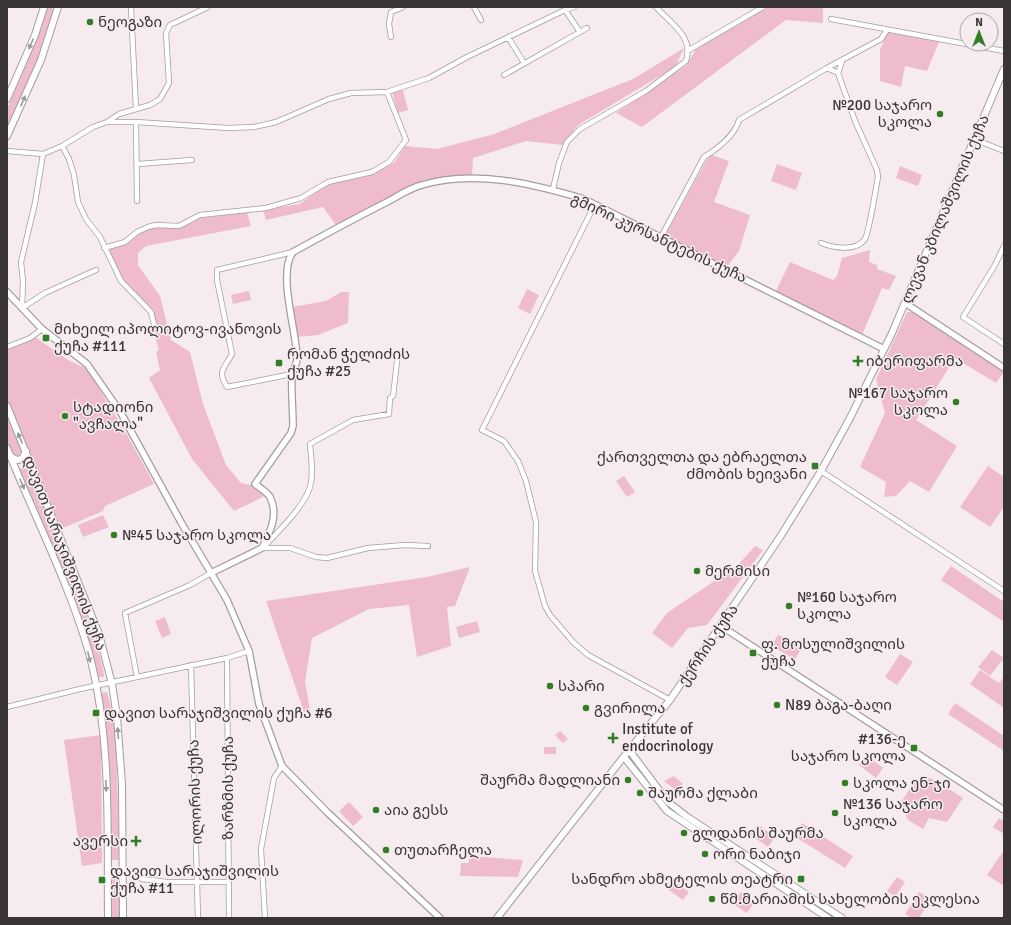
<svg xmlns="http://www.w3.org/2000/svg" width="1011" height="925" viewBox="0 0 1011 925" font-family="Signika,'Noto Sans Georgian',sans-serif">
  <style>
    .green { fill: #eebccd }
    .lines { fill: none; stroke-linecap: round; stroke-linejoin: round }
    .minor-casing { stroke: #a59c9f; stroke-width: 6 }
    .tertiary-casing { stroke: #a59c9f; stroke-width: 8 }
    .secondary-casing { stroke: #a59c9f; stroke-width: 8 }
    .minor { stroke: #fff; stroke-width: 4.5 }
    .tertiary { stroke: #fff; stroke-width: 5.5 }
    .secondary { stroke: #fff; stroke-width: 6 }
    .oneway { fill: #9c9a9a }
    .poi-dot { fill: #317e26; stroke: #f6ecef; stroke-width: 1.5 }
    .labels { text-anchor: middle; stroke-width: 3; stroke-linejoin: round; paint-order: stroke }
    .poi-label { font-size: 15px; fill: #393536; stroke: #f6ecef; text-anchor: start }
    .street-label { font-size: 15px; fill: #393536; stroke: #f6ecef }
  </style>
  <rect width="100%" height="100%" fill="#f6ecef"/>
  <path class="green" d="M 47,7 L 55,7 L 39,57 L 7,131 L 7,109 L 38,36 Z
    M 769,7 L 824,7 L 823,9 L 823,23 L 786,20 L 642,127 L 616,113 L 687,65 L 696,49 Z
    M 887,32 L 939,42 L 927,71 L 905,66 L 901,87 L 880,81 L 880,50 Z
    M 684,48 L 675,67 L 578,125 L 562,145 L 526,141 L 473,158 L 472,176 L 424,180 L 336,225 L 323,207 L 266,220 L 263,210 L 300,204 L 326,185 L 368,176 L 395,162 L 405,146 L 437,149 L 494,134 L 633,79 Z
    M 403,90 L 408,110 L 398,113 L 392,92 Z
    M 712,155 L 729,161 L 714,202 L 750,215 L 739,251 L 727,267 L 667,237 L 666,234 L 709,156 Z
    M 777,164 L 802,173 L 796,190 L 771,181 Z
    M 900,166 L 922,175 L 918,186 L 896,178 Z
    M 247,212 L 251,226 L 146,246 L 138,253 L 138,265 L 160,296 L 171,340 L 190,352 L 203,404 L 226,465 L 241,483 L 256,486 L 263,493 L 263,497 L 234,511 L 192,459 L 149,378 L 160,370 L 156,352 L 159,350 L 153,330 L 156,324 L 152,310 L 126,284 L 108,252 L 112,248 L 126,244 L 138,233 L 154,228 L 181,228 L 201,218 Z
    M 870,250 L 869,262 L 877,265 L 877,269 L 896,276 L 889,290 L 882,288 L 862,335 L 776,291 L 790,262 L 833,280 L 837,276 L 842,258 Z
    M 527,289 L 539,295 L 530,314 L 518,308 Z
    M 249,291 L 251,300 L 233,304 L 231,295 Z
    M 341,292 L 349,292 L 348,323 L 318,335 L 297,337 L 292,307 L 326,301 Z
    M 907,312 L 914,312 L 1004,372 L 996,383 L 955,358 L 916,420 L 957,446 L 929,492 L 910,481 L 896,496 L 884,497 L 886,482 L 860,467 L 885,413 L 876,379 Z
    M 35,337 L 68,360 L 87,369 L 126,433 L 154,484 L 105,506 L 103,511 L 61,529 L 7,400 L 7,349 Z
    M 7,416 L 23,455 L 23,457 L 15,458 L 7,440 Z
    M 26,465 C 38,476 108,664 104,677 L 97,677 L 58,562 L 20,471 L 20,468 Z
    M 988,466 L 1004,477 L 1004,507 L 990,527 L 960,507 Z
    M 624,476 L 635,492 L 627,497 L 616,481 Z
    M 103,515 L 109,527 L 83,537 L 78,525 Z
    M 755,546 L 763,550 L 707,625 L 688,628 L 672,648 L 652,633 L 667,613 L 738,565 Z
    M 951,566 L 1004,602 L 1004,622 L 941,580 Z
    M 470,567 L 455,606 L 447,607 L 451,646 L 417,657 L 409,605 L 369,609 L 312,638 L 305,682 L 310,710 L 304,712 L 266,601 L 427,577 Z
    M 165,617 L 171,634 L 162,638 L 155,621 Z
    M 477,621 L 480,632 L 459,638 L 456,627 Z
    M 778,635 L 802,648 L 795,659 L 771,646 Z
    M 992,650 L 1004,658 L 990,676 L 978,667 Z
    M 900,654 L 913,662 L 897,685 L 885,677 Z
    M 980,670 L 999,683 L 1004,677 L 1004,708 L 970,684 Z
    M 107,692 L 115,723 L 120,860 L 110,860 L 105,724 L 100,695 L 101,693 Z
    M 955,703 L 1004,736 L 1004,751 L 948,714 Z
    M 560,731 L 568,739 L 563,743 L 555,735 Z
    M 101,735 L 102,863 L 82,866 L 64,740 Z
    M 544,747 L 556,747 L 556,754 L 544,754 Z
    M 866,755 L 883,768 L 876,778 L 859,765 Z
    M 674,776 L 683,784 L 677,791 L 664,781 Z
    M 931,778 L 963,798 L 947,822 L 929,818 L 923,829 L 908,820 L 901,802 L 915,781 Z
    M 349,802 L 363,817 L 353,826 L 339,811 Z
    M 999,818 L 1004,821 L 1004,834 L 993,827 Z
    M 802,823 L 853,856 L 845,868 L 794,836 Z
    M 758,825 L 775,837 L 768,847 L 751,835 Z
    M 1002,853 L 1004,855 L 1004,886 L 987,875 Z
    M 469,856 L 523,860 L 518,877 L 460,876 L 461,863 L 469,863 Z
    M 111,874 L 118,876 L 120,918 L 110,918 Z
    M 897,877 L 905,882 L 895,897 L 887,891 Z
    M 672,880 L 689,892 L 683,900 L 666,888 Z
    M 741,892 L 755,901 L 747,913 L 733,904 Z
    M 919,892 L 931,899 L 919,918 L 912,918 L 905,914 Z"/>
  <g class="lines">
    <g class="minor-casing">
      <path id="minor" d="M 131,7 L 136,109
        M 474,7 L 481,20
        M 565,10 L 580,32
        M 831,19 L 1004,51
        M 391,37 L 389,24 L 391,12 L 403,7
        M 508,37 L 524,63
        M 689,50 L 763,7
        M 827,68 L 838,73
        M 504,75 L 587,28
        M 107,122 L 119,114 L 150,105 L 160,99 L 169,83 L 166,33 L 170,25 L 208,7
        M 136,122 L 137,201
        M 974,139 L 1004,151
        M 62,146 L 69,159 L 74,175 L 78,202 L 86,219 L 100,237 L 121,281 L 151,312 L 154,324 L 159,330
        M 7,151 L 43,154 L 62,146 L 93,127 L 107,122 L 136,122 L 228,128 L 254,127 L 276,122 L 329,99 L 351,93 L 387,92 L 429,78 L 467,57 L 565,10 L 574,7
        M 138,164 L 192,160
        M 553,189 L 559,163 L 567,142 L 580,129 L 646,91 L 686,61 C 694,36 671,24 656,7
        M 595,204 L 482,430 L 504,441 L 518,461 L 526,481 L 536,522 L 535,571 L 545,606 L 550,615 L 573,642 L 588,655 L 670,700
        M 661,237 L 704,157 C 717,149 735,135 739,120 L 827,68 L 881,39 L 887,30
        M 821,243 C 834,248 856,252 865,239 C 869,232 876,188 878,177 L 877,170 L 855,121 L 838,73 L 843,59
        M 1004,246 L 995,265 L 963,317 L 1004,344
        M 104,248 L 125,242 L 137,232 L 148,227 L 156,225 L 179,226 L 200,215 L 266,208 L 301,198 L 328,182 L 372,172 L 389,162 L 406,140 L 387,92
        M 22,308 L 23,281 L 21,262 L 35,203 L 43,154
        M 22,308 L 45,293 L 96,270
        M 7,347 L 30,338 L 42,329
        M 292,374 L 227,387 C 217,371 224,369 232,354 L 217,280 L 217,270 L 293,252
        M 821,471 L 1004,591
        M 265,546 C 279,530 304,507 310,487 C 314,474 311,458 310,444 L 353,420 L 389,414 L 390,398 L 393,396 L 398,353
        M 262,548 L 290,548 L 316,557 L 327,558 L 368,548 L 405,545 L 428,546
        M 227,658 L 229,918
        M 191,665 L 198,918
        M 137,677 L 125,613 L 190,585 L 211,573
        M 7,707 L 80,689 L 227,658 L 249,651
        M 108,870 L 123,870 L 142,879 L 167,882 L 229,882
        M 265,918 L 261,849 L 274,778 L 282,766"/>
    </g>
    <g class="tertiary-casing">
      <path id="tertiary" d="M 7,292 L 42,329 L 87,364 L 121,413 L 182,524 L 227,600 L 249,651 L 259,704 L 282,766 L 327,812 L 440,918
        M 905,303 L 1004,368
        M 211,573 L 262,548 C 270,532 279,515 270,497 C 267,492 260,488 255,484 L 291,433 L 293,426 C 293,409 291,392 292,376 C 293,370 297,364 297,358 C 297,333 277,273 293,252 C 324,235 355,218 387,202 C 398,196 410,188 422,185 C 473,169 534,184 584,199 L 884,349
        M 721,626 L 1004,810"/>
    </g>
    <g class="secondary-casing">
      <path id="secondary" d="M 7,99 L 35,35 L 44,7
        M 7,136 L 41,60 L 58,7
        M 7,406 L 99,634 L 112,684 L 117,717 L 122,784 L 123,918
        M 7,448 C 34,516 69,583 89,653 C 112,739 107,830 108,918
        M 11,457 L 17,460 L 22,459 L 26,451
        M 629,750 L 668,802 L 686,816 L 842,918
        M 624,757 L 667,811 L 828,918
        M 497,918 L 629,750 L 670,700 L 780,537 L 821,471 L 850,418 L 892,333 L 1004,69"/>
    </g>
    <use href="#minor" class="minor"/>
    <use href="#tertiary" class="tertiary"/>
    <use href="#secondary" class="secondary"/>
  </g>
  <defs><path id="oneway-solid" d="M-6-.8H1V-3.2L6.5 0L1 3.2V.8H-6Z"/></defs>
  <g class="oneway">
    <use href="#oneway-solid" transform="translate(31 44) rotate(114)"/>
    <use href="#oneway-solid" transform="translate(23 101) rotate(-66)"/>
    <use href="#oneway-solid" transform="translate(20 438) rotate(-113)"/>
    <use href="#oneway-solid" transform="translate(22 484) rotate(67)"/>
    <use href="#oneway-solid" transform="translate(89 657) rotate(77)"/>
    <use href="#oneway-solid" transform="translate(118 733) rotate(-94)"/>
    <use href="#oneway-solid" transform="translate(106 786) rotate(88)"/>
  </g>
  <g class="poi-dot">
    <circle cx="90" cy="22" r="4"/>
    <circle cx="940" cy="114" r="4"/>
    <rect x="42" y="334" width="8" height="8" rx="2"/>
    <path d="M856 355h4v4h4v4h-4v4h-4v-4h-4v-4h4z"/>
    <rect x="275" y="359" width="8" height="8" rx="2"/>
    <circle cx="956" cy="402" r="4"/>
    <circle cx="65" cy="416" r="4"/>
    <rect x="811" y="462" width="8" height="8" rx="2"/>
    <circle cx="114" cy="535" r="4"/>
    <circle cx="697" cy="571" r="4"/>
    <circle cx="789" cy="606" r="4"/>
    <rect x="749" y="649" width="8" height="8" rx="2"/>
    <circle cx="550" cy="686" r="4"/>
    <circle cx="777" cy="705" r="4"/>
    <circle cx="586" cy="708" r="4"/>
    <rect x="92" y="709" width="8" height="8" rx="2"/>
    <path d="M611 732h4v4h4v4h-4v4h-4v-4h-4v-4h4z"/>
    <rect x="910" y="744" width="8" height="8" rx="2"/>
    <circle cx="628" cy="780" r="4"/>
    <circle cx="845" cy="783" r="4"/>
    <circle cx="640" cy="793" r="4"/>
    <circle cx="376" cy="810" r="4"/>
    <circle cx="835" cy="813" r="4"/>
    <circle cx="684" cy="833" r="4"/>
    <path d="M134 835h4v4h4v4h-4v4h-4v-4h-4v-4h4z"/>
    <circle cx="386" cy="850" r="4"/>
    <circle cx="705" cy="854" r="4"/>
    <rect x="797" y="875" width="8" height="8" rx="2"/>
    <rect x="98" y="876" width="8" height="8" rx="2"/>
    <circle cx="712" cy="899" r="4"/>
  </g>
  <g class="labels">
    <g class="poi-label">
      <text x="98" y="27">ნეოგაზი</text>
      <text x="932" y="110" text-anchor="end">№200 საჯარო<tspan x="932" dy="17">სკოლა</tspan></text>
      <text x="54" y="334">მიხეილ იპოლიტოვ-ივანოვის<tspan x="54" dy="17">ქუჩა #111</tspan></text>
      <text x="287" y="359">რომან ჭელიძის<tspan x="287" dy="17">ქუჩა #25</tspan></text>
      <text x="866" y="366">იბერიფარმა</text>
      <text x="948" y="398" text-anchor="end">№167 საჯარო<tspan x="948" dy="17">სკოლა</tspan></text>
      <text x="73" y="412">სტადიონი<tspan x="73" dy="17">"ავჩალა"</tspan></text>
      <text x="807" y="462" text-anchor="end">ქართველთა და ებრაელთა<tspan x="807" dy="17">ძმობის ხეივანი</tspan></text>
      <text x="122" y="540">№45 საჯარო სკოლა</text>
      <text x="705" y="576">მერმისი</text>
      <text x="797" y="602">№160 საჯარო<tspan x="797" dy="17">სკოლა</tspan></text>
      <text x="761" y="649">ფ. მოსულიშვილის<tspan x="761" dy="17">ქუჩა</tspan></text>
      <text x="558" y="691">სპარი</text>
      <text x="785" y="710">N89 ბაგა-ბაღი</text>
      <text x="594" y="713">გვირილა</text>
      <text x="104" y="718">დავით სარაჯიშვილის ქუჩა #6</text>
      <text x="622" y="734">Institute of<tspan x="622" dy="17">endocrinology</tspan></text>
      <text x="906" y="744" text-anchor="end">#136-ე<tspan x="906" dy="17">საჯარო სკოლა</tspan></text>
      <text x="620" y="785" text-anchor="end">შაურმა მადლიანი</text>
      <text x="853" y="788">სკოლა ენ-ჯი</text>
      <text x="648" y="798">შაურმა ქლაბი</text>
      <text x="843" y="809">№136 საჯარო<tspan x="843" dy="17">სკოლა</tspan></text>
      <text x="384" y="815">აია გესს</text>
      <text x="692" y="838">გლდანის შაურმა</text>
      <text x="128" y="846" text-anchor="end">ავერსი</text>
      <text x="394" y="855">თუთარჩელა</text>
      <text x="713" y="859">ორი ნაბიჯი</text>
      <text x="110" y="876">დავით სარაჯიშვილის<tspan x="110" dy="17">ქუჩა #11</tspan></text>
      <text x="793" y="884" text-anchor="end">სანდრო ახმეტელის თეატრი</text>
      <text x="720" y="904">წმ.მარიამის სახელობის ეკლესია</text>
    </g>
    <g class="street-label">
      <text transform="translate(945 209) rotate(-67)" y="5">ლევან კბილაშვილის ქუჩა</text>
      <text transform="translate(659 238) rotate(25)" y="5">გმირი კურსანტების ქუჩა</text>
      <text transform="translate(65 553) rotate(69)" y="5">დავით სარაჯიშვილის ქუჩა</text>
      <text transform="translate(708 645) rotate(-56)" y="5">ქერჩის ქუჩა</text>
      <text transform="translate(228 788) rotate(-90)" y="5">ზარზმის ქუჩა</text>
      <text transform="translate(195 792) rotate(-92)" y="5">ილორის ქუჩა</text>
    </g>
  </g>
  <rect width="1011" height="925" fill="none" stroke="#393536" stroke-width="16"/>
  <g transform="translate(979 32)"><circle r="19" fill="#f6ecef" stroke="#aaa3a5"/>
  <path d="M0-3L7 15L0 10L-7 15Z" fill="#317e26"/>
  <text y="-6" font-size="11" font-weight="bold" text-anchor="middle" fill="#393536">N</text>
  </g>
</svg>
